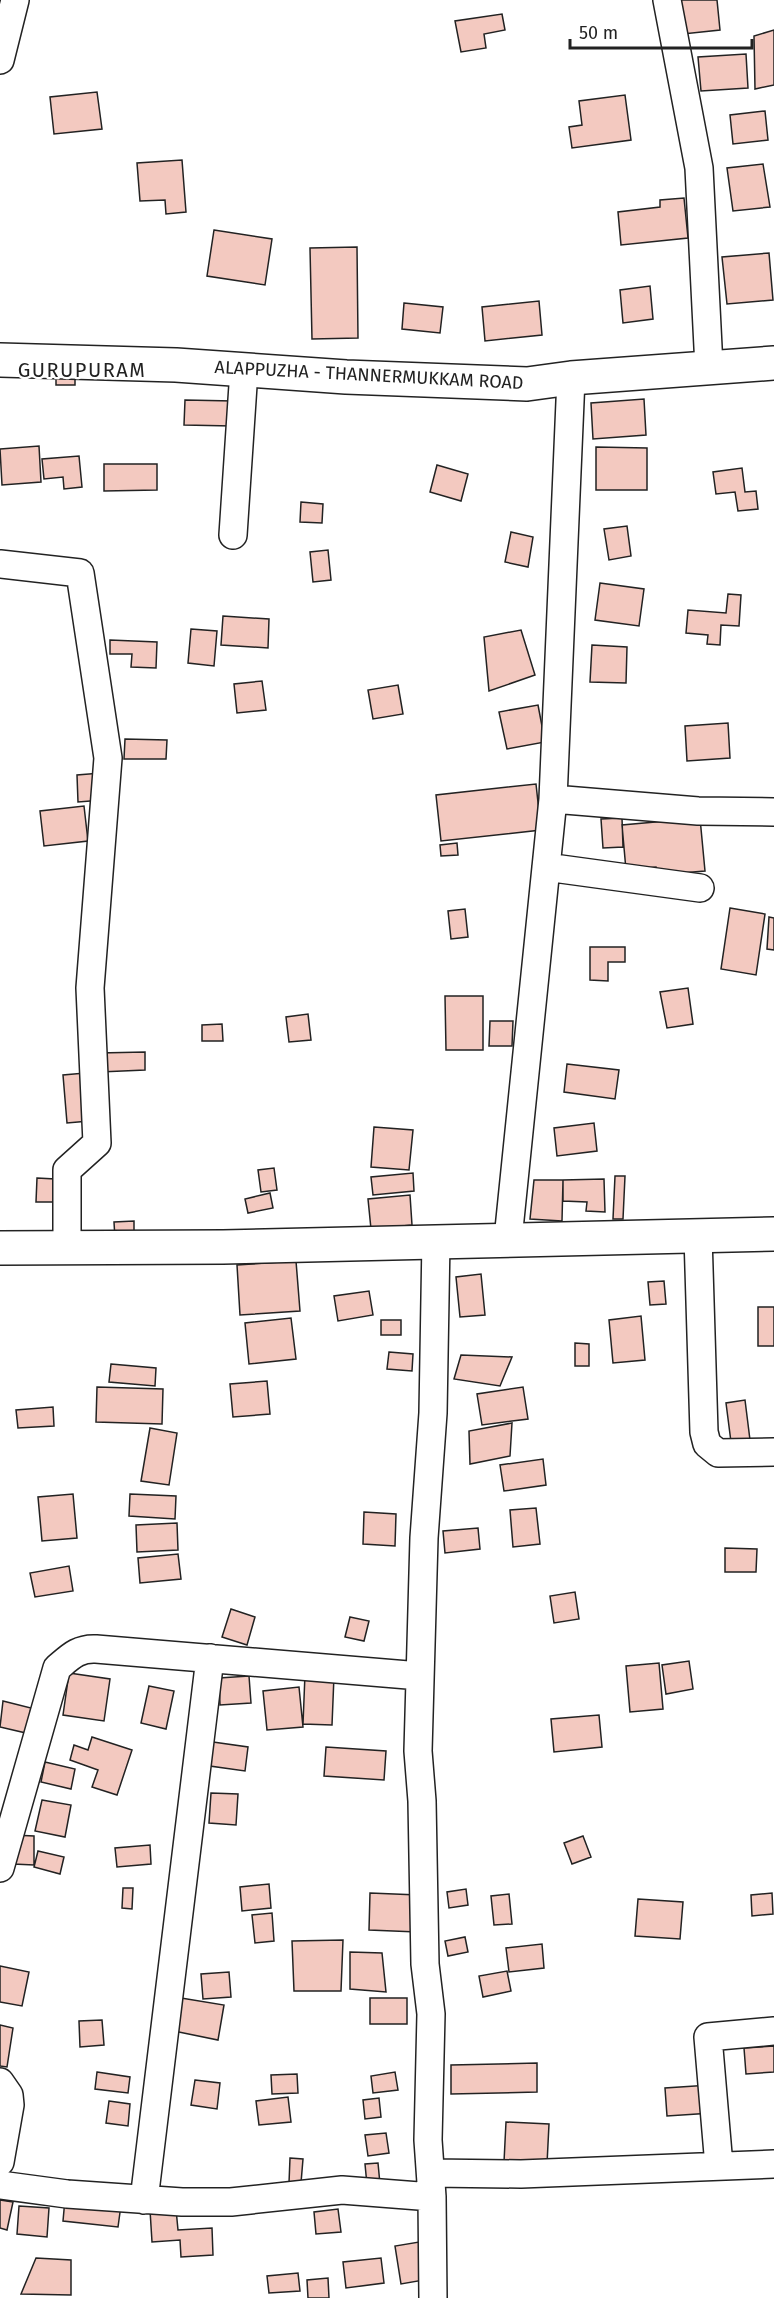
<svg xmlns="http://www.w3.org/2000/svg" width="774" height="2298" viewBox="0 0 774 2298" font-family="'Fira Sans',sans-serif">
  <style>
    .building { fill: #f3c9c0; stroke: #222; stroke-width: 1.5 }
    .lines { fill: none; stroke-linecap: round; stroke-linejoin: round }
    .minor-casing { stroke: #222; stroke-width: 30 }
    .major-casing { stroke: #222; stroke-width: 36 }
    .minor { stroke: #fff; stroke-width: 27 }
    .major { stroke: #fff; stroke-width: 33 }
    .labels { text-anchor: middle; stroke-width: 4.5; stroke-linejoin: round; paint-order: stroke }
    .street-label { font-size: 18px; fill: #222; stroke: #fff }
    .neighbourhood-label { font-size: 20px; letter-spacing: 1.5px; fill: #222; stroke: #fff }
  </style>
  <rect width="100%" height="100%" fill="#fff"/>
  <path class="building" d="M 679,0 L 717,0 L 720,30 L 683,34 Z
    M 502,14 L 505,30 L 484,34 L 486,48 L 461,52 L 455,21 Z
    M 774,30 L 774,85 L 755,89 L 754,36 Z
    M 746,54 L 748,88 L 701,91 L 698,57 Z
    M 97,92 L 102,129 L 54,134 L 50,97 Z
    M 625,95 L 631,140 L 572,148 L 569,127 L 582,125 L 579,101 Z
    M 765,111 L 768,140 L 733,144 L 730,115 Z
    M 182,160 L 186,212 L 166,214 L 165,200 L 140,201 L 137,163 Z
    M 763,164 L 770,207 L 733,211 L 727,168 Z
    M 684,198 L 688,238 L 621,245 L 618,212 L 660,207 L 660,200 Z
    M 214,230 L 272,239 L 265,285 L 207,276 Z
    M 357,247 L 358,338 L 312,339 L 310,248 Z
    M 769,253 L 773,300 L 727,304 L 722,257 Z
    M 650,286 L 653,319 L 623,323 L 620,290 Z
    M 539,301 L 542,335 L 485,341 L 482,307 Z
    M 404,303 L 443,307 L 440,333 L 402,329 Z
    M 56,373 L 75,373 L 75,385 L 56,385 Z
    M 644,399 L 646,435 L 593,439 L 591,403 Z
    M 185,400 L 233,401 L 232,426 L 184,425 Z
    M 39,446 L 41,482 L 2,485 L 0,449 Z
    M 596,447 L 647,448 L 647,490 L 596,490 Z
    M 79,456 L 82,487 L 64,489 L 63,477 L 44,479 L 42,459 Z
    M 104,464 L 157,464 L 157,490 L 104,491 Z
    M 437,465 L 468,474 L 461,501 L 430,492 Z
    M 742,468 L 745,492 L 756,491 L 758,509 L 738,511 L 735,492 L 716,494 L 713,472 Z
    M 301,502 L 323,504 L 322,523 L 300,522 Z
    M 627,526 L 631,556 L 609,560 L 604,529 Z
    M 511,532 L 533,537 L 528,567 L 505,562 Z
    M 328,550 L 331,580 L 313,582 L 310,552 Z
    M 600,583 L 644,589 L 639,626 L 595,620 Z
    M 728,594 L 741,595 L 739,626 L 721,625 L 720,645 L 707,644 L 708,635 L 686,633 L 688,610 L 726,613 Z
    M 223,616 L 269,619 L 268,648 L 221,645 Z
    M 191,629 L 217,631 L 214,666 L 188,663 Z
    M 521,630 L 535,675 L 489,691 L 484,637 Z
    M 110,640 L 157,642 L 156,668 L 131,667 L 132,654 L 110,654 Z
    M 592,645 L 627,647 L 626,683 L 590,682 Z
    M 262,681 L 266,710 L 237,713 L 234,684 Z
    M 398,685 L 403,714 L 373,719 L 368,690 Z
    M 538,705 L 545,742 L 507,749 L 499,712 Z
    M 728,723 L 730,758 L 687,761 L 685,726 Z
    M 125,739 L 167,740 L 166,759 L 124,759 Z
    M 101,773 L 103,800 L 78,802 L 77,775 Z
    M 536,784 L 541,830 L 441,841 L 436,795 Z
    M 84,806 L 88,841 L 44,846 L 40,811 Z
    M 622,818 L 623,847 L 603,848 L 601,819 Z
    M 700,818 L 705,871 L 657,875 L 656,867 L 626,870 L 622,825 Z
    M 457,843 L 458,855 L 441,856 L 440,845 Z
    M 730,908 L 765,914 L 756,975 L 721,969 Z
    M 465,909 L 468,937 L 451,939 L 448,911 Z
    M 769,917 L 774,918 L 774,950 L 767,949 Z
    M 590,947 L 625,947 L 625,962 L 608,962 L 608,981 L 590,980 Z
    M 688,988 L 693,1024 L 667,1028 L 660,992 Z
    M 445,996 L 483,996 L 483,1050 L 446,1050 Z
    M 308,1014 L 311,1040 L 289,1042 L 286,1017 Z
    M 490,1021 L 513,1021 L 512,1046 L 489,1046 Z
    M 222,1024 L 223,1041 L 202,1041 L 202,1025 Z
    M 145,1052 L 145,1070 L 100,1072 L 99,1053 Z
    M 567,1064 L 619,1070 L 615,1099 L 564,1092 Z
    M 85,1073 L 89,1121 L 67,1123 L 63,1075 Z
    M 594,1123 L 597,1151 L 557,1156 L 554,1128 Z
    M 374,1127 L 413,1130 L 409,1170 L 371,1167 Z
    M 274,1168 L 277,1190 L 261,1192 L 258,1170 Z
    M 413,1173 L 414,1191 L 373,1195 L 371,1177 Z
    M 615,1176 L 625,1176 L 623,1219 L 613,1219 Z
    M 37,1178 L 55,1179 L 54,1202 L 36,1202 Z
    M 604,1179 L 605,1212 L 586,1211 L 587,1202 L 563,1201 L 563,1180 Z
    M 534,1180 L 563,1180 L 562,1221 L 530,1219 Z
    M 270,1193 L 273,1208 L 248,1213 L 245,1199 Z
    M 410,1195 L 412,1225 L 371,1229 L 368,1199 Z
    M 134,1221 L 134,1238 L 115,1239 L 114,1222 Z
    M 296,1261 L 300,1311 L 240,1315 L 237,1265 Z
    M 481,1274 L 485,1315 L 460,1317 L 456,1277 Z
    M 664,1281 L 666,1304 L 650,1305 L 648,1282 Z
    M 369,1291 L 373,1315 L 338,1321 L 334,1296 Z
    M 758,1307 L 774,1307 L 774,1346 L 758,1346 Z
    M 641,1316 L 645,1360 L 613,1363 L 609,1320 Z
    M 291,1318 L 296,1359 L 249,1364 L 245,1323 Z
    M 381,1320 L 401,1320 L 401,1335 L 381,1335 Z
    M 575,1343 L 589,1344 L 589,1366 L 575,1366 Z
    M 389,1352 L 413,1354 L 412,1371 L 387,1369 Z
    M 461,1355 L 512,1357 L 500,1386 L 454,1379 Z
    M 111,1364 L 156,1368 L 155,1386 L 109,1382 Z
    M 267,1381 L 270,1414 L 233,1417 L 230,1384 Z
    M 97,1387 L 163,1389 L 162,1424 L 96,1422 Z
    M 523,1387 L 528,1419 L 482,1425 L 477,1394 Z
    M 745,1400 L 750,1440 L 731,1442 L 726,1403 Z
    M 53,1407 L 54,1426 L 18,1428 L 16,1410 Z
    M 512,1423 L 510,1456 L 470,1464 L 469,1431 Z
    M 150,1428 L 177,1433 L 169,1485 L 141,1481 Z
    M 543,1459 L 546,1485 L 504,1491 L 500,1465 Z
    M 73,1494 L 77,1538 L 42,1541 L 38,1497 Z
    M 130,1494 L 176,1496 L 175,1519 L 129,1516 Z
    M 536,1508 L 540,1544 L 513,1547 L 510,1510 Z
    M 364,1512 L 396,1514 L 395,1546 L 363,1544 Z
    M 177,1523 L 178,1550 L 137,1552 L 136,1525 Z
    M 478,1528 L 480,1549 L 445,1553 L 443,1531 Z
    M 725,1548 L 757,1549 L 756,1572 L 725,1572 Z
    M 178,1554 L 181,1579 L 140,1583 L 138,1558 Z
    M 69,1566 L 73,1591 L 35,1597 L 30,1573 Z
    M 575,1592 L 579,1619 L 554,1623 L 550,1596 Z
    M 231,1609 L 255,1617 L 247,1645 L 222,1637 Z
    M 350,1617 L 369,1621 L 364,1641 L 345,1637 Z
    M 689,1661 L 693,1689 L 666,1694 L 662,1665 Z
    M 659,1663 L 663,1709 L 630,1712 L 626,1666 Z
    M 69,1673 L 110,1679 L 104,1721 L 63,1715 Z
    M 305,1674 L 334,1676 L 332,1725 L 303,1724 Z
    M 249,1676 L 251,1703 L 220,1705 L 219,1678 Z
    M 149,1686 L 174,1691 L 166,1729 L 141,1723 Z
    M 299,1687 L 303,1727 L 267,1730 L 263,1691 Z
    M 3,1701 L 31,1708 L 26,1733 L 0,1727 Z
    M 599,1715 L 602,1747 L 554,1752 L 551,1719 Z
    M 92,1737 L 132,1750 L 117,1795 L 92,1787 L 98,1770 L 70,1760 L 74,1745 L 88,1750 Z
    M 213,1742 L 248,1747 L 245,1771 L 210,1766 Z
    M 326,1747 L 386,1751 L 384,1780 L 324,1776 Z
    M 45,1762 L 75,1769 L 71,1789 L 41,1782 Z
    M 211,1793 L 238,1794 L 236,1825 L 209,1823 Z
    M 42,1800 L 71,1805 L 65,1837 L 35,1831 Z
    M 13,1835 L 34,1836 L 34,1865 L 13,1864 Z
    M 583,1836 L 591,1857 L 572,1864 L 564,1843 Z
    M 150,1845 L 151,1864 L 117,1867 L 115,1848 Z
    M 38,1851 L 64,1857 L 60,1874 L 34,1867 Z
    M 269,1884 L 271,1908 L 242,1911 L 240,1887 Z
    M 123,1888 L 133,1888 L 132,1909 L 122,1908 Z
    M 466,1889 L 468,1905 L 449,1908 L 447,1892 Z
    M 370,1893 L 418,1895 L 417,1932 L 369,1930 Z
    M 772,1893 L 773,1914 L 752,1916 L 751,1895 Z
    M 509,1894 L 512,1924 L 494,1925 L 491,1896 Z
    M 638,1899 L 683,1902 L 680,1939 L 635,1936 Z
    M 272,1913 L 274,1941 L 255,1943 L 252,1915 Z
    M 465,1937 L 468,1952 L 448,1956 L 445,1941 Z
    M 343,1940 L 341,1991 L 294,1991 L 292,1941 Z
    M 542,1944 L 544,1968 L 509,1972 L 506,1948 Z
    M 350,1952 L 382,1953 L 386,1992 L 350,1989 Z
    M 0,1966 L 29,1972 L 22,2006 L 0,2002 Z
    M 507,1971 L 511,1991 L 483,1997 L 479,1976 Z
    M 229,1972 L 231,1997 L 203,1999 L 201,1974 Z
    M 175,1997 L 224,2005 L 218,2040 L 169,2030 Z
    M 370,1998 L 407,1998 L 407,2024 L 370,2024 Z
    M 102,2020 L 104,2045 L 80,2047 L 79,2021 Z
    M 0,2025 L 13,2028 L 7,2067 L 0,2066 Z
    M 774,2046 L 774,2072 L 746,2074 L 744,2048 Z
    M 537,2063 L 537,2092 L 451,2094 L 451,2065 Z
    M 97,2072 L 130,2077 L 128,2093 L 95,2089 Z
    M 395,2072 L 398,2090 L 373,2093 L 371,2076 Z
    M 297,2074 L 298,2093 L 272,2094 L 271,2075 Z
    M 195,2080 L 220,2083 L 217,2109 L 191,2105 Z
    M 710,2085 L 712,2113 L 667,2116 L 665,2088 Z
    M 288,2097 L 291,2122 L 259,2125 L 256,2101 Z
    M 379,2098 L 381,2117 L 365,2119 L 363,2100 Z
    M 109,2101 L 130,2104 L 128,2126 L 106,2123 Z
    M 506,2122 L 549,2124 L 547,2164 L 504,2162 Z
    M 386,2133 L 389,2153 L 368,2156 L 365,2135 Z
    M 290,2158 L 303,2159 L 301,2183 L 289,2183 Z
    M 378,2163 L 380,2184 L 367,2185 L 365,2164 Z
    M 65,2199 L 121,2205 L 118,2227 L 63,2221 Z
    M 0,2200 L 13,2202 L 7,2230 L 0,2228 Z
    M 19,2206 L 49,2208 L 47,2237 L 17,2234 Z
    M 176,2209 L 178,2230 L 212,2228 L 213,2255 L 181,2257 L 180,2240 L 152,2242 L 150,2210 Z
    M 338,2209 L 341,2232 L 316,2234 L 314,2212 Z
    M 419,2242 L 424,2280 L 401,2284 L 395,2246 Z
    M 36,2258 L 71,2260 L 71,2295 L 21,2294 Z
    M 381,2258 L 384,2283 L 346,2288 L 343,2262 Z
    M 298,2273 L 300,2291 L 269,2293 L 267,2276 Z
    M 328,2278 L 329,2298 L 308,2298 L 307,2280 Z"/>
  <g class="lines">
    <g class="minor-casing">
      <path id="minor" d="M 667,0 L 699,168 L 709,367
        M 0,60 L 15,0
        M 233,535 L 244,370
        M 0,564 L 80,573 L 108,758 L 90,988 L 97,1143 L 67,1170 L 67,1249
        M 553,799 L 698,811 L 774,812
        M 546,867 L 700,888
        M 698,1236 L 704,1432 L 707,1444 L 718,1453 L 774,1452
        M 508,1239 L 553,799 L 571,378
        M 0,1868 L 57,1668 C 70,1657 78,1648 96,1649 L 420,1676
        M 0,2082 L 9,2095 L 10,2105 L 0,2162
        M 719,2166 L 708,2037 L 774,2031
        M 431,2173 L 521,2174 L 774,2164
        M 0,2185 L 67,2194 L 182,2202 L 231,2202 L 342,2190 L 432,2197
        M 144,2200 L 210,1658
        M 433,2298 L 432,2197 L 428,2140 L 431,2014 L 425,1964 L 422,1801 L 418,1751 L 424,1538 L 433,1413 L 436,1240"/>
    </g>
    <g class="major-casing">
      <path id="major" d="M 0,360 L 176,365 L 346,377 L 527,384 L 571,378 L 774,363
        M 0,1248 L 223,1247 L 774,1234"/>
    </g>
    <use href="#minor" class="minor"/>
    <use href="#major" class="major"/>
  </g>
  <g class="labels">
    <g class="street-label">
      <text transform="translate(369 375) rotate(3)" y="6">ALAPPUZHA - THANNERMUKKAM ROAD</text>
    </g>
    <g class="neighbourhood-label">
      <text x="82" y="377">GURUPURAM</text>
    </g>
  </g>
  <path d="M570 39v9h182v-9" fill="none" stroke="#222222" stroke-width="3"/>
  <text x="579" y="39" font-size="18" fill="#222222" stroke="#ffffff" stroke-width="4.5" paint-order="stroke">50 m</text>
</svg>
